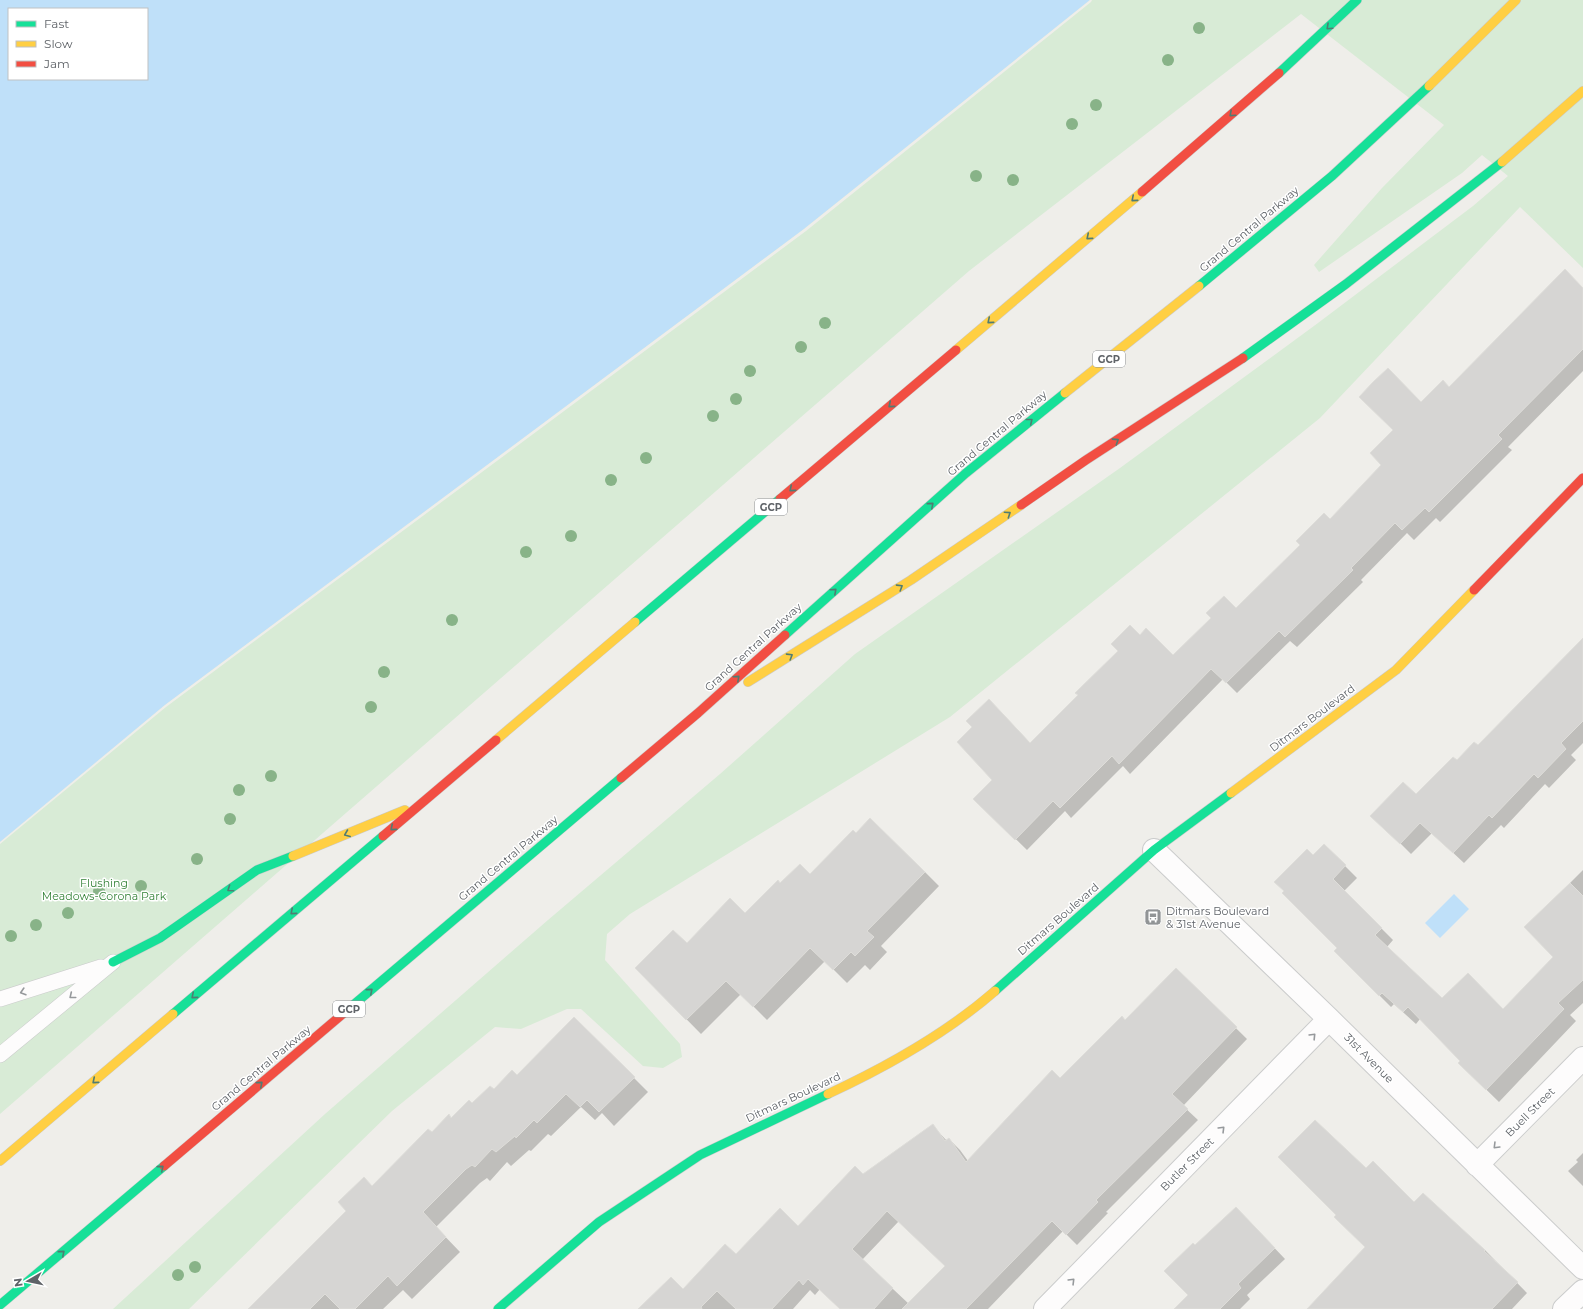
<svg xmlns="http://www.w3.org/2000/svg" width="1583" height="1309" viewBox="0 0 1583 1309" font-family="Montserrat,sans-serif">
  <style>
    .green { fill: #d8ebd6; fill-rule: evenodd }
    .water { fill: #bfe0f9; fill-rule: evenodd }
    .pier { fill: #efeeea }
    .shadow { fill: #0003; fill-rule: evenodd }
    .building { fill: #d6d5d3; stroke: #deddd9 }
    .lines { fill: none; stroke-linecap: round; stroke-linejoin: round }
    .lane-casing { stroke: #cbcccc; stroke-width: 16 }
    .street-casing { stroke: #cbcccc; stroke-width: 24 }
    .fast-casing { stroke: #cacacb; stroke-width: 10 }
    .slow-casing { stroke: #cacacb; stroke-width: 10 }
    .jam-casing { stroke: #cacacb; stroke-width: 10 }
    .lane { stroke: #fdfcfc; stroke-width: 15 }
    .street { stroke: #fdfcfc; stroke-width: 22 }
    .fast { stroke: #16e098; stroke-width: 9 }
    .slow { stroke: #ffcf43; stroke-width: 9 }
    .jam { stroke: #f24e42; stroke-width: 9 }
    .tree { fill: #88b388 }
    .oneway { stroke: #507c72 }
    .oneway2 { stroke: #96999c }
    .labels { text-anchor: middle; stroke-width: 3; stroke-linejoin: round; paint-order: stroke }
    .shield { fill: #fff; stroke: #8f9295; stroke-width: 1 }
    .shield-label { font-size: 10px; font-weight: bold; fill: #5f6368 }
    .street-label { font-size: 11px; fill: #5f6368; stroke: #fff }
    .park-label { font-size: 11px; fill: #348238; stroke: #fff }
    .poi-label { font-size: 11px; fill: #5f6368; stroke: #fff; text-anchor: start }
  </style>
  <rect width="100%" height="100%" fill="#efeeea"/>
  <path class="green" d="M 0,0 L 1583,0 L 1583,268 L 1520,207 L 1320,418 L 950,717 L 630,914 L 607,934 L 605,960 L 680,1044 L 682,1057 L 663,1068 L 643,1066 L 581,1009 L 567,1009 L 521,1029 L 495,1027 L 392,1111 L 189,1309 L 113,1309 L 325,1114 L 548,920 L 720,774 L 855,654 L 1120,468 L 1318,323 L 1473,206 L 1508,176 L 1482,155 L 1462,173 L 1319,272 L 1314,265 L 1382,188 L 1444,125 L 1301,14 L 969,271 L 0,1114 ZM 9,9 L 147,9 L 147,79 L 9,79 Z"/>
  <path class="water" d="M 0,0 L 1090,0 L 804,229 L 165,705 L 0,842 ZM 9,9 L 147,9 L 147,79 L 9,79 Z
    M 1454,894 L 1469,909 L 1440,938 L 1425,923 Z"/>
  <path class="pier" d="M 1090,0 L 1092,0 L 1091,2 L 806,231 L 166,707 L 0,844 L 0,842 L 165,705 L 804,229 Z"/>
  <path class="shadow" d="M 1583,289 L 1583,371 L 1508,447 L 1512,450 L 1440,522 L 1436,518 L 1414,540 L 1407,533 L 1361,580 L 1363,582 L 1297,647 L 1290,641 L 1237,693 L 1223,679 L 1130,774 L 1123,766 L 1071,818 L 1065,811 L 1027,850 L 975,799 L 993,780 L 1000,711 L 1031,744 L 1140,636 L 1173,657 L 1236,609 L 1330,521 L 1383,465 L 1422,403 L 1449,388 Z
    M 1583,640 L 1583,743 L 1571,755 L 1576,760 L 1549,788 L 1545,784 L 1504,828 L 1501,825 L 1464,863 L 1432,833 L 1411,854 L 1383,826 L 1457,762 L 1478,747 Z
    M 856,834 L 925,872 L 939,886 L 881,946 L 887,952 L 870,970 L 865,965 L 847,983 L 825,961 L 767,1020 L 741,994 L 701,1034 L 636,968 L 687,945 L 745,915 L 781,884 L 810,876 Z
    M 1324,845 L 1357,878 L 1344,891 L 1393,940 L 1387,947 L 1442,999 L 1503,1010 L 1554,957 L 1526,927 L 1583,870 L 1583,1003 L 1570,1015 L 1576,1021 L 1499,1102 L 1459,1063 L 1461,1061 L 1420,1019 L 1416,1024 L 1394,1004 L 1391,1007 L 1335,951 L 1338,948 L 1313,856 Z
    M 1176,969 L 1247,1039 L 1183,1106 L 1198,1120 L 1106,1212 L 1108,1213 L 1077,1245 L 1063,1231 L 988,1309 L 840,1309 L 820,1289 L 815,1295 L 810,1290 L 793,1309 L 640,1309 L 683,1290 L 736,1255 L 798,1227 L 863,1175 L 933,1126 L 947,1141 L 949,1139 L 960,1150 L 968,1161 L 1126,1021 ZM 899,1221 L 946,1266 L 909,1304 L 862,1260 Z
    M 574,1018 L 648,1092 L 614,1126 L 602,1113 L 595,1120 L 581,1107 L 551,1136 L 548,1134 L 531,1151 L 529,1150 L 511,1166 L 507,1162 L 490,1181 L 487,1178 L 480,1183 L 436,1227 L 460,1252 L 412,1299 L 403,1290 L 383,1309 L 272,1309 L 372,1187 L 432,1134 L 449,1116 L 452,1119 L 517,1076 Z
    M 1583,1153 L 1583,1186 L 1568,1171 L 1578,1162 L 1576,1160 Z
    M 1366,1170 L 1485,1250 L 1527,1293 L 1512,1309 L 1308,1309 L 1367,1247 Z
    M 1246,1218 L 1285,1259 L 1247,1295 L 1250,1299 L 1240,1309 L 1176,1309 L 1190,1295 L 1195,1247 Z"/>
  <path class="building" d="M 1565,269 L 1583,288 L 1583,349 L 1498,435 L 1502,439 L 1429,512 L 1425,508 L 1402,530 L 1395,523 L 1351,568 L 1353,570 L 1285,637 L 1279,631 L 1226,683 L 1211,669 L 1119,764 L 1112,756 L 1060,808 L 1053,801 L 1015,840 L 973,799 L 992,780 L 957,742 L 972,727 L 966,721 L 989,699 L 1030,743 L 1078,695 L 1075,693 L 1118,651 L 1111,644 L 1130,625 L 1140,635 L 1146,628 L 1173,655 L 1211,618 L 1206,613 L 1224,596 L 1236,608 L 1300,545 L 1296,541 L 1324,513 L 1330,519 L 1381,465 L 1370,453 L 1393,430 L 1359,397 L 1373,382 L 1388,368 L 1421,402 L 1443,380 L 1449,387 Z
    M 1583,638 L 1583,721 L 1561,743 L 1566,749 L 1538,778 L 1534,774 L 1492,818 L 1489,815 L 1453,853 L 1420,823 L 1400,844 L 1370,816 L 1403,782 L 1416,794 L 1453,757 L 1457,760 L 1474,742 L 1478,745 Z
    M 870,818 L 925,872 L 867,931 L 874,937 L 855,956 L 851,952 L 833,970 L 810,948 L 753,1007 L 726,981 L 686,1020 L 635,968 L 673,930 L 687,943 L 730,898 L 745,913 L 778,880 L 780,883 L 800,864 L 810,874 L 853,830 L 856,833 Z
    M 1324,844 L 1346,865 L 1333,879 L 1382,928 L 1375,935 L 1442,998 L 1468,973 L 1503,1009 L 1553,957 L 1524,927 L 1570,883 L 1583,896 L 1583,980 L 1558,1003 L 1564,1009 L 1486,1090 L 1458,1063 L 1460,1061 L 1408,1007 L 1403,1012 L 1382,993 L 1379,996 L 1334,951 L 1337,948 L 1282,893 L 1284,891 L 1274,882 L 1307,849 L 1313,855 Z
    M 1176,968 L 1237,1027 L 1172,1094 L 1188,1109 L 1096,1200 L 1098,1202 L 1066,1235 L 1052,1221 L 966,1309 L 902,1309 L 945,1266 L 887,1211 L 852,1249 L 893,1288 L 874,1309 L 840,1309 L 808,1279 L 803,1285 L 799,1280 L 772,1309 L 736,1309 L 717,1291 L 701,1307 L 702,1309 L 638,1309 L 671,1277 L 683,1289 L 725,1244 L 736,1254 L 780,1208 L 798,1226 L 855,1166 L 863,1174 L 933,1124 L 945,1141 L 949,1138 L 966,1162 L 1052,1070 L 1060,1078 L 1122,1016 L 1125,1020 Z
    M 574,1017 L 635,1077 L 599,1112 L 587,1100 L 580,1107 L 566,1094 L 537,1123 L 534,1120 L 516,1138 L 515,1136 L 496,1152 L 492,1149 L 475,1167 L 472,1165 L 466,1169 L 423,1212 L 446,1237 L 397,1286 L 388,1276 L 355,1309 L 340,1309 L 325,1294 L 310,1309 L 248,1309 L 346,1211 L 338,1202 L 364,1177 L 372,1186 L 428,1129 L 432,1132 L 449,1114 L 451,1118 L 469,1100 L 472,1103 L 490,1086 L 494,1089 L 512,1070 L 517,1075 Z
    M 1315,1120 L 1366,1168 L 1373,1161 L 1414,1202 L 1423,1193 L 1485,1250 L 1484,1251 L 1518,1282 L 1492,1309 L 1307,1309 L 1365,1247 L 1334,1217 L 1336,1215 L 1278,1157 Z
    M 1236,1207 L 1275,1248 L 1238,1284 L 1241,1288 L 1220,1309 L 1174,1309 L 1188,1295 L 1164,1271 L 1193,1243 L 1195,1245 Z"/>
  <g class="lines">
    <g class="lane-casing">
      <path id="lane" d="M 0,999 L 101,967
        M 0,1055 L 113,962"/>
    </g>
    <g class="street-casing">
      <path id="street" d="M 1154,850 L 1329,1019 L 1583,1268
        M 1477,1165 L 1583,1058
        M 1045,1309 L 1329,1019
        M 1564,1309 L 1583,1291"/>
    </g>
    <g class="fast-casing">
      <path id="fast" d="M 1279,73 L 1357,0
        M 1199,286 L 1332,176 L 1429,86
        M 1243,358 L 1346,284 L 1502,162
        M 635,622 L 780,499
        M 785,635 L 966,473 L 1065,393
        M 113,962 L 160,938 L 257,870 L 293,856
        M 995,991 L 1154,850 L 1231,793
        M 345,1012 L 621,778
        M 173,1014 L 383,836
        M 0,1305 L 164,1166
        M 498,1309 L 599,1222 L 700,1155 L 828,1094"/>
    </g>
    <g class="slow-casing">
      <path id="slow" d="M 1429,86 L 1516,0
        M 1502,162 L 1583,91
        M 956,350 L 1142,192
        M 1065,393 L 1199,286
        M 748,682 L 911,580 L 1021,505
        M 496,740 L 635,622
        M 1231,793 L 1396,670 L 1474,590
        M 293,856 L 405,810
        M 828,1094 C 884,1068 948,1032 995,991
        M 0,1161 L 173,1014"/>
    </g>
    <g class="jam-casing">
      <path id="jam" d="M 1142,192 L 1279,73
        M 780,499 L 956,350
        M 1021,505 L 1086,460 L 1243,358
        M 1474,590 L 1583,478
        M 621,778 L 698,713 L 785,635
        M 383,836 L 496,740
        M 164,1166 L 345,1012"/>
    </g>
    <use href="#lane" class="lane"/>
    <use href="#street" class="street"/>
    <use href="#fast" class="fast"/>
    <use href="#slow" class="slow"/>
    <use href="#jam" class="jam"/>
  </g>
  <g class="tree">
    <circle cx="1199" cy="28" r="6"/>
    <circle cx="1168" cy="60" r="6"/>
    <circle cx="1096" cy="105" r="6"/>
    <circle cx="1072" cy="124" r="6"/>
    <circle cx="976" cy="176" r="6"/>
    <circle cx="1013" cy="180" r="6"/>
    <circle cx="825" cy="323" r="6"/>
    <circle cx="801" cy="347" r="6"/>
    <circle cx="750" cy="371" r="6"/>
    <circle cx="736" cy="399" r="6"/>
    <circle cx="713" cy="416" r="6"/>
    <circle cx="646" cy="458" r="6"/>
    <circle cx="611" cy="480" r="6"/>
    <circle cx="571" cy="536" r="6"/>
    <circle cx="526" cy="552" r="6"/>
    <circle cx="452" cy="620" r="6"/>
    <circle cx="384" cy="672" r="6"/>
    <circle cx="371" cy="707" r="6"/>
    <circle cx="271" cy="776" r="6"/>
    <circle cx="239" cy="790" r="6"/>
    <circle cx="230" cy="819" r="6"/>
    <circle cx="197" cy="859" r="6"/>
    <circle cx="141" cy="886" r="6"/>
    <circle cx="99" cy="891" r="6"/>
    <circle cx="68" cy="913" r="6"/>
    <circle cx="36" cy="925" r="6"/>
    <circle cx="11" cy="936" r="6"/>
    <circle cx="195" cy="1267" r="6"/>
    <circle cx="178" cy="1275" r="6"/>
  </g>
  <defs><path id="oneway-chevron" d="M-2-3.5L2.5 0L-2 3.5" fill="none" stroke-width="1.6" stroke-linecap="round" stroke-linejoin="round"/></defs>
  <g class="oneway">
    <use href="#oneway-chevron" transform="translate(1329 27) rotate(137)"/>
    <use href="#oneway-chevron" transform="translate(1232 114) rotate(138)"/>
    <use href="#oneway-chevron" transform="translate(1134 199) rotate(139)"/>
    <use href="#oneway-chevron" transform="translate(1089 237) rotate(140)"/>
    <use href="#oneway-chevron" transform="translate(990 321) rotate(140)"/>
    <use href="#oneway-chevron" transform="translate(891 405) rotate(140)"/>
    <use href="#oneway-chevron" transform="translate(1030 421) rotate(-39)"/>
    <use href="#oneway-chevron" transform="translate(1116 441) rotate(-33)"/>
    <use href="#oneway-chevron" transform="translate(792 489) rotate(140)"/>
    <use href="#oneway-chevron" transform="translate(931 505) rotate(-41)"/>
    <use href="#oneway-chevron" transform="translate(1008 514) rotate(-34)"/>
    <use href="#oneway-chevron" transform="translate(900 587) rotate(-32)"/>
    <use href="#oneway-chevron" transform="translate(834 591) rotate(-42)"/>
    <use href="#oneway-chevron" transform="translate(790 656) rotate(-32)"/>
    <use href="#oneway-chevron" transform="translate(737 678) rotate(-42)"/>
    <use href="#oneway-chevron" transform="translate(393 828) rotate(140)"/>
    <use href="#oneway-chevron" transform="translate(347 834) rotate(158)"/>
    <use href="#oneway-chevron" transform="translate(230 889) rotate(145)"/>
    <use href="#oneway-chevron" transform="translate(293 912) rotate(140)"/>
    <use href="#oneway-chevron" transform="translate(370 991) rotate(-40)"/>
    <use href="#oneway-chevron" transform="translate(194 996) rotate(140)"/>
    <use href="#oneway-chevron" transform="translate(95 1081) rotate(140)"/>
    <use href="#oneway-chevron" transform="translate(260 1084) rotate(-40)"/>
    <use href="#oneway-chevron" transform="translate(161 1168) rotate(-40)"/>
    <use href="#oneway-chevron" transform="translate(62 1253) rotate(-40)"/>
  </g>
  <g class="oneway2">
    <use href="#oneway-chevron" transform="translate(23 992) rotate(163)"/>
    <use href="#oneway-chevron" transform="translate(72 996) rotate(141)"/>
    <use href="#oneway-chevron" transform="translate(1313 1036) rotate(-46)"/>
    <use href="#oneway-chevron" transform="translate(1222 1129) rotate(-45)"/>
    <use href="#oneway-chevron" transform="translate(1496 1146) rotate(135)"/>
    <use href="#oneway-chevron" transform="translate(1072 1281) rotate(-45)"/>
  </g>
  <defs>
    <g id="bus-square" transform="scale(0.9)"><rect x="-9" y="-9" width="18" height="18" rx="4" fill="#919496" stroke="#fff"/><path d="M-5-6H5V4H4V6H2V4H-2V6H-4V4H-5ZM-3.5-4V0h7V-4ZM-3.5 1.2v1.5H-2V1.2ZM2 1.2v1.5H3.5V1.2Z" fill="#fff"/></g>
  </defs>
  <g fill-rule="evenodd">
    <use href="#bus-square" x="1153" y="917"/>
  </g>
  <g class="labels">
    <g class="shield">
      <rect x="1093" y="351" width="32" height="16" rx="3"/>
      <rect x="755" y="499" width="32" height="16" rx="3"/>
      <rect x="333" y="1001" width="32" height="16" rx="3"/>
    </g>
    <g class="shield-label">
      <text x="1109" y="363">GCP</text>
      <text x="771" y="511">GCP</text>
      <text x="349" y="1013">GCP</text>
    </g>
    <g class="street-label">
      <text transform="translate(1249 229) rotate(-40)" y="4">Grand Central Parkway</text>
      <text transform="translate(997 433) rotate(-40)" y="4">Grand Central Parkway</text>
      <text transform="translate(753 647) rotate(-42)" y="4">Grand Central Parkway</text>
      <text transform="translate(1312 718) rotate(-37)" y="4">Ditmars Boulevard</text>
      <text transform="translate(508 858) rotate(-40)" y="4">Grand Central Parkway</text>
      <text transform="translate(1058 919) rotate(-41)" y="4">Ditmars Boulevard</text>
      <text transform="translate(1369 1058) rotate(45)" y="4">31st Avenue</text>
      <text transform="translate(261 1068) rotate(-40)" y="4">Grand Central Parkway</text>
      <text transform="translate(793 1097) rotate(-25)" y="4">Ditmars Boulevard</text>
      <text transform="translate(1530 1112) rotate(-45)" y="4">Buell Street</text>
      <text transform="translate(1187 1164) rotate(-45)" y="4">Butler Street</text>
    </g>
    <g class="park-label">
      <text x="104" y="887">Flushing<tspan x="104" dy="13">Meadows-Corona Park</tspan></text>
    </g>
    <g class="poi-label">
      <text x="1166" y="915">Ditmars Boulevard<tspan x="1166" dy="13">&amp; 31st Avenue</tspan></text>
    </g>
  </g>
  <rect x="8" y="8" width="140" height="72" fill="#ffffff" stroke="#bfc1c3"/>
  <rect x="16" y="21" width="20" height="6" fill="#16e098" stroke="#bfc1c3"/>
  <text x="44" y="28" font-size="12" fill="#5f6368">Fast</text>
  <rect x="16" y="41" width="20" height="6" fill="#ffcf43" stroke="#bfc1c3"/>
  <text x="44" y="48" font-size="12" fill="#5f6368">Slow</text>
  <rect x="16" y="61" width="20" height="6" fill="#f24e42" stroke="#bfc1c3"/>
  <text x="44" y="68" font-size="12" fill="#5f6368">Jam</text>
  <g transform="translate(28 1281) rotate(261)" stroke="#ffffff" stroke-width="3" paint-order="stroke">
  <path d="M0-3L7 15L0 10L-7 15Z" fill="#5f6368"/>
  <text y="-6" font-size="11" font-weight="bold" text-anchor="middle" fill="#5f6368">N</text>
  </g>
</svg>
